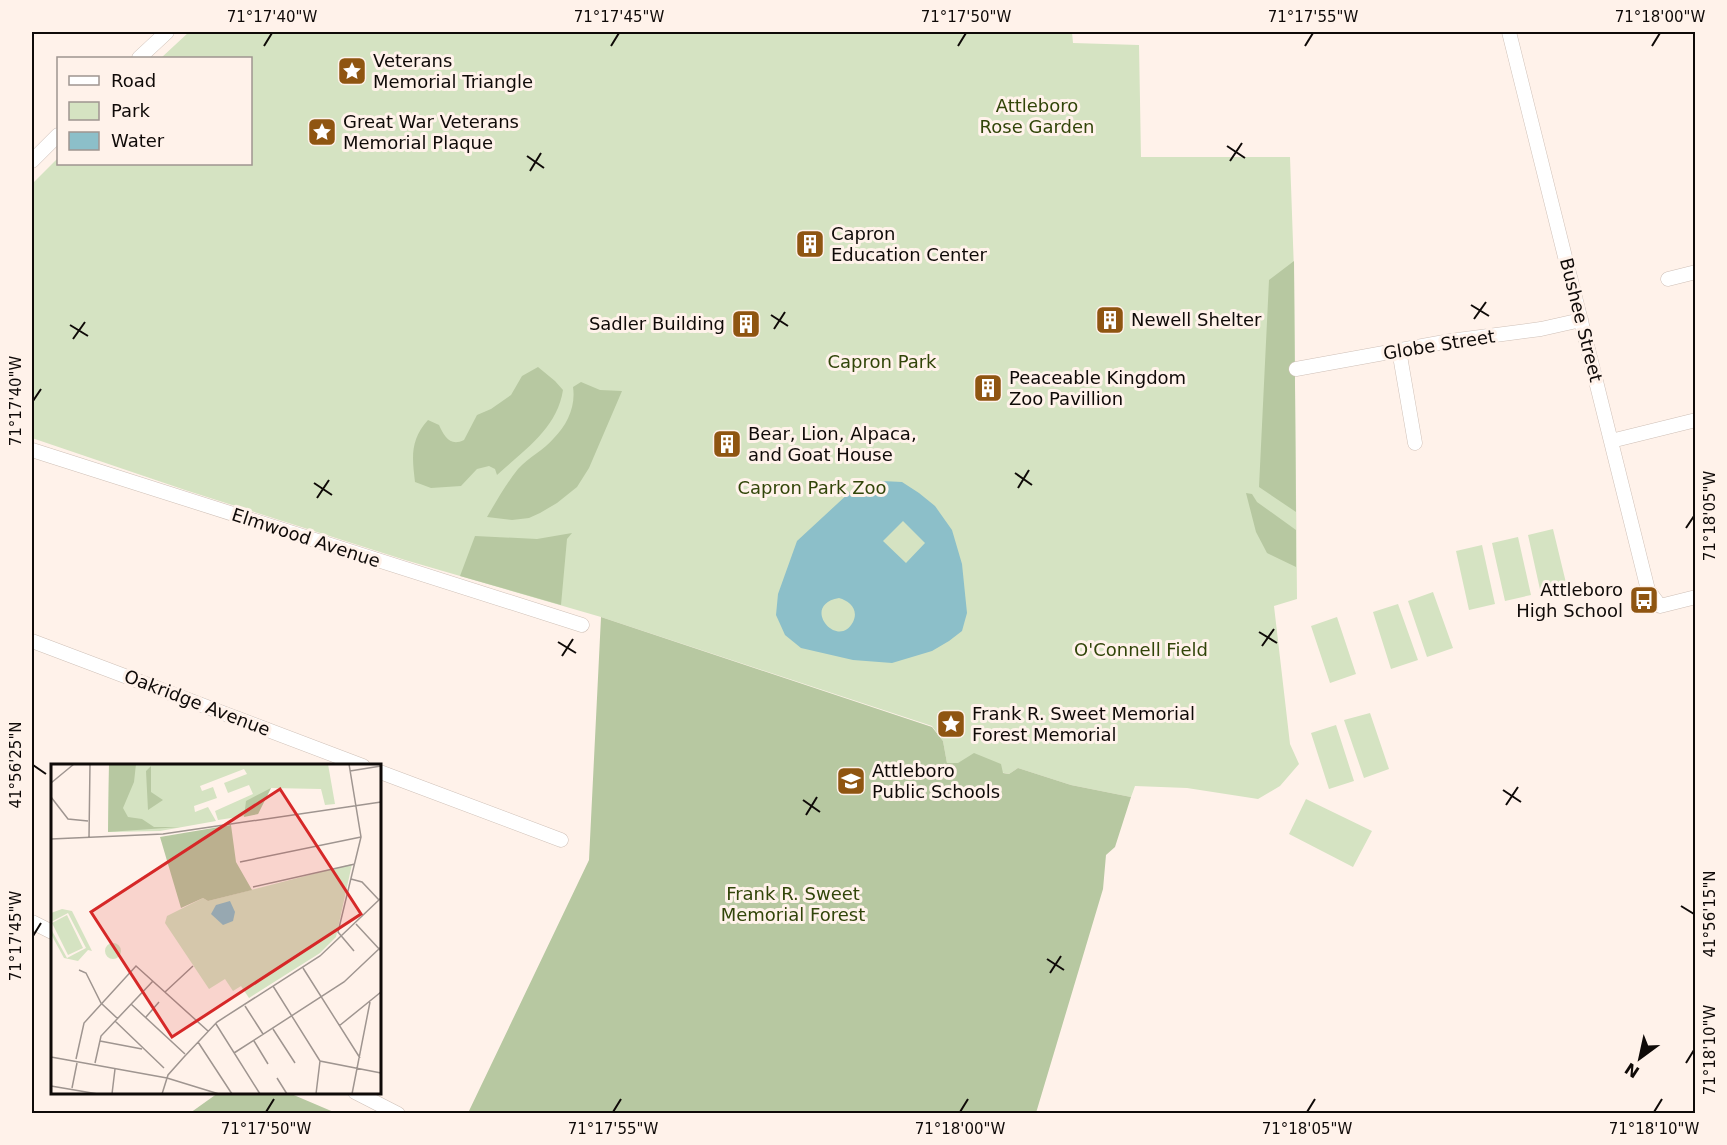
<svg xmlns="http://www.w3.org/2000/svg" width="1727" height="1145" viewBox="0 0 1727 1145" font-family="'DejaVu Sans',sans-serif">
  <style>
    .green { fill: #d5e3c2 }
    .forest { fill: #b7c8a1 }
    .water { fill: #8cbfc9; fill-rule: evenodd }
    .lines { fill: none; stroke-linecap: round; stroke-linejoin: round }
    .minor-casing { stroke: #cfc0b7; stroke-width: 15 }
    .minor { stroke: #fff; stroke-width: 14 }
    .ticks { fill: none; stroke: #0f0a08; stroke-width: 2 }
    .labels { text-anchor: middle; stroke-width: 6; stroke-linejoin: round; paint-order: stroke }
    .poi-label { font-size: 18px; fill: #0f0a08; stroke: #fff2ea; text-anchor: start }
    .park-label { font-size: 18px; fill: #314509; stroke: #fff2ea }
    .street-label { font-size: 18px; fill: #0f0a08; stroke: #fff2ea }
    .inset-road { fill: none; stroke: #9f9590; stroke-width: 1.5 }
    .view { fill: #d62828; fill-opacity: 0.15; stroke: #d62828; stroke-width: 3 }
    .inset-edge { fill: none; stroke: #0f0a08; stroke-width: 3 }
    .neatline { fill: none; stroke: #0f0a08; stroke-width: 2 }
    .ticks-label { font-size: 15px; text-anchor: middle; fill: #0f0a08 }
  </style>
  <rect width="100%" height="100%" fill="#fff2ea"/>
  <path class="green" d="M 189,32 L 1072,32 L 1073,43 L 1139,45 L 1141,157 L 1290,157 L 1294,271 L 1297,599 L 1274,606 L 1290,744 L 1299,764 L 1280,786 L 1258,799 L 1187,788 L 1135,786 L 1131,797 L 1071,785 L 1018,768 L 1009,774 L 958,763 L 947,763 L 943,741 L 932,726 L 601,617 L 405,560 L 185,490 L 32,438 L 32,184 L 58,158 L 58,164 L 250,164 L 250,58 L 161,58 Z
    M 1553,529 L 1567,587 L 1541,594 L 1528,535 Z
    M 1518,537 L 1531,595 L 1505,601 L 1492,543 Z
    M 1482,545 L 1495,604 L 1469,610 L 1456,551 Z
    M 1433,592 L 1453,648 L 1427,657 L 1408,601 Z
    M 1398,604 L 1418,660 L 1391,669 L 1373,612 Z
    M 1337,617 L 1356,674 L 1330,683 L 1311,626 Z
    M 1370,713 L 1389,769 L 1364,778 L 1344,720 Z
    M 1336,725 L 1354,781 L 1329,789 L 1311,733 Z
    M 1306,799 L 1372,831 L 1353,867 L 1289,834 Z"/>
  <path class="forest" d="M 1294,261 L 1296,512 L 1259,487 L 1269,280 Z
    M 538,367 L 555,381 L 563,390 C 557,429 524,450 497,475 L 495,469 L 489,466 L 477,469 L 461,486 L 431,488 L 415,482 C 412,457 410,440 428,420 L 439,425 C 444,436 450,447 464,440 L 477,415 L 491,409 L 511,395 L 522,376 Z
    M 581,382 L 600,390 L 622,391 L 589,468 L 577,487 L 557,503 L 540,513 L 529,518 L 512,520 L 487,517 C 497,500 506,484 518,469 C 529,457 544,450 554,438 C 567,425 576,406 573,387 Z
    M 1246,493 L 1252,494 L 1257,502 L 1296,530 L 1296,567 L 1267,553 L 1256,532 Z
    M 572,533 L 567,539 L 561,605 L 460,576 L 475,536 L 537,539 Z
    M 601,617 L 932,727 L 943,741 L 947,763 L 958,763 L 974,753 L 1001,764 L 1003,773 L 1009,774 L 1018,768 L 1071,785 L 1131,797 L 1115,847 L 1106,855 L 1103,889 L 1036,1113 L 468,1113 L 589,860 Z
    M 218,1093 L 289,1093 L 336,1113 L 190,1113 Z"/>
  <path class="water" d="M 882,481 L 902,482 L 919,493 L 935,506 L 952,530 L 962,564 L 967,613 L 962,631 L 949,641 L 932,651 L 892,663 L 853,660 L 801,648 L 785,635 L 776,615 L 778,594 L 797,541 L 850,492 ZM 903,521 L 925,543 L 906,563 L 883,541 ZM 839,598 C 850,601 859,610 853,622 C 838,651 799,605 839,598 Z"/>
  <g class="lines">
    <g class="minor-casing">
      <path id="minor" d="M 1509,32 L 1648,590 L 1660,606 L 1696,597
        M 139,58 L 167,32
        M 32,161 L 58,135
        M 1668,279 L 1696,272
        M 1399,350 L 1415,443
        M 1296,369 L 1450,341 L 1541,329 L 1581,320
        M 1611,441 L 1696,420
        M 32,450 L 582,625
        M 32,641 L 363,766
        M 380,772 L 561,840
        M 32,922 L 52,932
        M 355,1092 L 398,1114"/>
    </g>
    <use href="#minor" class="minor"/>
  </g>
  <path class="ticks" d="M 264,46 L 272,33M 611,46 L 619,33M 958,46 L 966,33M 1305,46 L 1313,33M 1652,46 L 1660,33M 1227,146 L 1245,158M 527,156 L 544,168M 1230,161 L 1242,143M 530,171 L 541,153M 1471,305 L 1489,316M 771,315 L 788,326M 1474,319 L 1486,302M 70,325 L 88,336M 774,329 L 785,312M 73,339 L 85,322M 33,401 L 41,389M 1015,473 L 1032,485M 314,483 L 332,495M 1018,488 L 1029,470M 317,498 L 329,480M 1686,528 L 1694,516M 1259,632 L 1277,643M 558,642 L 576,653M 1262,646 L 1274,629M 562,656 L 573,639M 33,765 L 46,774M 1503,790 L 1521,802M 803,800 L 820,812M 1506,805 L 1518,787M 806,815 L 817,797M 1681,906 L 1694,914M 33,936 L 41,923M 1047,959 L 1064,970M 1050,973 L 1061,956M 1686,1063 L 1694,1050M 266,1112 L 274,1099M 613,1112 L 621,1099M 960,1112 L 968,1099M 1307,1112 L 1315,1099M 1654,1112 L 1662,1099"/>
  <defs>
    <g id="sight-square" transform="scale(1.5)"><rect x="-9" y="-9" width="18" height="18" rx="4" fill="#8f5511" stroke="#fff2ea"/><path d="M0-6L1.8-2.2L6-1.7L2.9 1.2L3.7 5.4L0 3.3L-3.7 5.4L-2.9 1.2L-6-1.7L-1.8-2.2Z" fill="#fff"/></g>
    <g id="building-square" transform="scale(1.5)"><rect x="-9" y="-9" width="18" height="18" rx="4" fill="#8f5511" stroke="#fff2ea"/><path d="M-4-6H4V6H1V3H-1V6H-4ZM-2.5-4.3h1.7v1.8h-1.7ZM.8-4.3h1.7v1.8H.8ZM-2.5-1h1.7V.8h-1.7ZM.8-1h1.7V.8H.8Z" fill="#fff"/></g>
    <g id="bus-square" transform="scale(1.5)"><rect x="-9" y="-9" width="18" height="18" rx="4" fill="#8f5511" stroke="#fff2ea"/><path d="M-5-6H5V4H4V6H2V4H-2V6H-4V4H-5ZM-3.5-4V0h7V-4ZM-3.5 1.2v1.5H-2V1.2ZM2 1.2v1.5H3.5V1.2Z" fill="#fff"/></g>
    <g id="school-square" transform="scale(1.5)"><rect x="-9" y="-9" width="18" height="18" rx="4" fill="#8f5511" stroke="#fff2ea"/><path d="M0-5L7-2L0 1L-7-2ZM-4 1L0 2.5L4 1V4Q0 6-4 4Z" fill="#fff"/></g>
  </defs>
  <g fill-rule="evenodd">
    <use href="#sight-square" x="352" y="71"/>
    <use href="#sight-square" x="322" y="132"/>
    <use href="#building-square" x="810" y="244"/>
    <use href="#building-square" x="1110" y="320"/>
    <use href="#building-square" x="746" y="324"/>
    <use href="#building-square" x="988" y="388"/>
    <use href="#building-square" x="727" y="444"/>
    <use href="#bus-square" x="1644" y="600"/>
    <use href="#sight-square" x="951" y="724"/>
    <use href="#school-square" x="851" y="781"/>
  </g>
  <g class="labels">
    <g class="poi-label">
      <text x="373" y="67">Veterans<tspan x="373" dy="21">Memorial Triangle</tspan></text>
      <text x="343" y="128">Great War Veterans<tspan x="343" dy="21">Memorial Plaque</tspan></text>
      <text x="831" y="240">Capron<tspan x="831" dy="21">Education Center</tspan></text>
      <text x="1131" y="326">Newell Shelter</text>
      <text x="725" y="330" text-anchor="end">Sadler Building</text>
      <text x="1009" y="384">Peaceable Kingdom<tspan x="1009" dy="21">Zoo Pavillion</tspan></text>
      <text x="748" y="440">Bear, Lion, Alpaca,<tspan x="748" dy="21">and Goat House</tspan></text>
      <text x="1623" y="596" text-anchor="end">Attleboro<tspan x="1623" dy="21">High School</tspan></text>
      <text x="972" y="720">Frank R. Sweet Memorial<tspan x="972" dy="21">Forest Memorial</tspan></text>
      <text x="872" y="777">Attleboro<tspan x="872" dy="21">Public Schools</tspan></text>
    </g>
    <g class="park-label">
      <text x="1037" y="112">Attleboro<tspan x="1037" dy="21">Rose Garden</tspan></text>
      <text x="882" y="368">Capron Park</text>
      <text x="812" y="494">Capron Park Zoo</text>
      <text x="1141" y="656">O'Connell Field</text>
      <text x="793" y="900">Frank R. Sweet<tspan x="793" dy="21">Memorial Forest</tspan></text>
    </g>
    <g class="street-label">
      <text transform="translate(1581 320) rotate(76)" y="6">Bushee Street</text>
      <text transform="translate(1439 345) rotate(-9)" y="6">Globe Street</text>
      <text transform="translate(306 538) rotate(18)" y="6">Elmwood Avenue</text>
      <text transform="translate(197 703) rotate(21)" y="6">Oakridge Avenue</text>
    </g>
  </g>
  <g transform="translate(51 764)">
    <rect width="330" height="330" fill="#fff2ea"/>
    <path d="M 58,0 L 277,0 L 284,40 L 274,41 L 270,25 L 220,24 L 207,50 L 167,56 L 164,47 L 202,30 L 198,21 L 177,29 L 173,19 L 196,10 L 193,5 L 149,22 L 151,27 L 162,23 L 166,34 L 143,42 L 144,48 L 157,43 L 165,57 L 109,67 L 57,68 ZM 301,100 L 285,173 L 269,189 L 198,234 L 190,222 L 182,227 L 174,215 L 158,225 L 114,159 L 116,152 L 152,134 L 157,137 ZM 11,145 L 21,147 L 41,187 L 37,186 L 27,197 L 13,194 L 0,170 L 0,165 L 16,194 L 35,184 L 17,149 L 0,158 L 0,149 ZM 16,151 L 32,184 L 17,191 L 1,159 ZM54 187a8 8 0 1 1 16 0a8 8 0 1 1-16 0Z" fill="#d5e3c2"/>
    <path d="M 58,0 L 85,0 L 83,18 L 72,44 L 77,53 L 91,55 L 103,63 L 129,63 L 57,68 ZM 100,2 L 100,28 L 112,36 L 97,46 L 95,7 ZM 220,24 L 207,50 L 193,53 L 195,37 ZM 180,61 L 185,98 L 201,126 L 157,137 L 152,134 L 130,144 L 109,73 Z" fill="#b7c8a1"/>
    <path d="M 179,137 L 184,148 L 182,157 L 172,161 L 160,150 L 165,141 Z" fill="#8cbfc9"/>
    <path class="inset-road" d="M 298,0 L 310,73 L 287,168 L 303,187M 299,7 L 330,2M 0,19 L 23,0M 0,33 L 17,55 L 37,57M 38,74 L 39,0M 0,75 L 112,70 L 330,38M 189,98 L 310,73M 300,115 L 311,118 L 328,136M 202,123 L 304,100M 305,160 L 330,187M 252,204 L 309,294M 28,206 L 35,209 L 50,239 L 67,255M 222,222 L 269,297 L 330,309M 114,228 L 142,202M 80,240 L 134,290M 194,242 L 212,270M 95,253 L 108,238M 64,257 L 113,304M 165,260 L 209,330M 288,262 L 330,228M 222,265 L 244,299M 49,277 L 91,285M 203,277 L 217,300M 147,278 L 181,330M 183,289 L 293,218 L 330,183M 0,293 L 116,314M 133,293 L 166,258 L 269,192 L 330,134M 25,295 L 33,259 L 85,202 L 157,267M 44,299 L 50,272 L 102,217M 116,314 L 168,330M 226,314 L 236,330M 0,322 L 47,330M 21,324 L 26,299M 61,330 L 64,305M 111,330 L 117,311 L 133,293M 265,330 L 269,297M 301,330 L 319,238"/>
    <path class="view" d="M 229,25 L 310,150 L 121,273 L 40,148 Z"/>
    <rect width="330" height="330" class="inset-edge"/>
  </g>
  <rect width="1727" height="1145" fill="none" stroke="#fff2ea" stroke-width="66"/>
  <rect x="57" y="57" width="195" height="108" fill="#fff2ea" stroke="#9f9590" stroke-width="1.5"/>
  <rect x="69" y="76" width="30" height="9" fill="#ffffff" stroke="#9f9590" stroke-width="1.5"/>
  <text x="111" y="87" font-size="18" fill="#0f0a08">Road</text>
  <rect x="69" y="102" width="30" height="18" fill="#d5e3c2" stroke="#9f9590" stroke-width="1.5"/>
  <text x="111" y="117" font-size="18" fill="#0f0a08">Park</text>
  <rect x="69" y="132" width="30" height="18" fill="#8cbfc9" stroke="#9f9590" stroke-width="1.5"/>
  <text x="111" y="147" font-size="18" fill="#0f0a08">Water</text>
  <g transform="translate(1640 1058) rotate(213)" stroke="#fff2ea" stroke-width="4.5" paint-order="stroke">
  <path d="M0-4.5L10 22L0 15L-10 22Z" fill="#0f0a08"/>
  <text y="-9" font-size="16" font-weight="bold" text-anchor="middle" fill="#0f0a08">N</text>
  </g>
  <rect x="33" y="33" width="1661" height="1079" class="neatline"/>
  <g class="ticks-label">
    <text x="272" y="22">71°17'40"W</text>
    <text x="619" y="22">71°17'45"W</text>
    <text x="966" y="22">71°17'50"W</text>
    <text x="1313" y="22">71°17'55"W</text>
    <text x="1660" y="22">71°18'00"W</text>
    <text transform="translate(16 401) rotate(-90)" y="5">71°17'40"W</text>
    <text transform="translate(1710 516) rotate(-90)" y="5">71°18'05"W</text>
    <text transform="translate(16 765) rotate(-90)" y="5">41°56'25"N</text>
    <text transform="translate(1710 914) rotate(-90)" y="5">41°56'15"N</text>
    <text transform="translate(16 936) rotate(-90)" y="5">71°17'45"W</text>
    <text transform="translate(1710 1050) rotate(-90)" y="5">71°18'10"W</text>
    <text x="266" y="1134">71°17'50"W</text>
    <text x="613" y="1134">71°17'55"W</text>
    <text x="960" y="1134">71°18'00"W</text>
    <text x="1307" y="1134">71°18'05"W</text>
    <text x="1654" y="1134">71°18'10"W</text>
  </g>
</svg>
